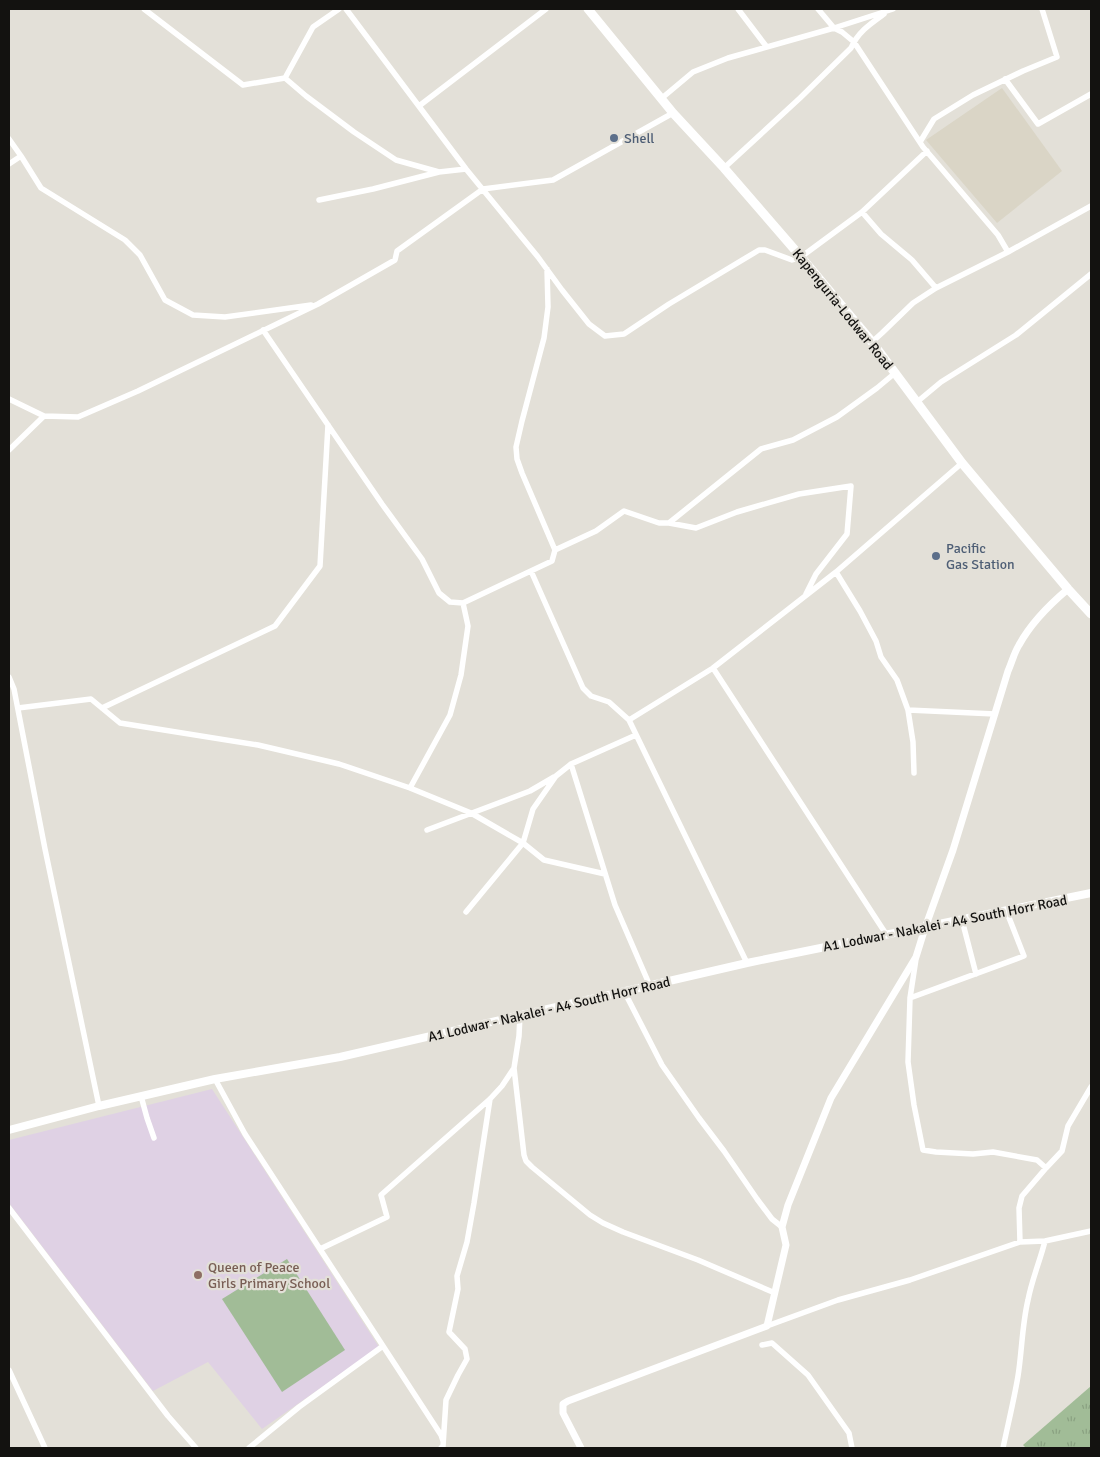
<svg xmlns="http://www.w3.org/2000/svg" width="1100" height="1457" viewBox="0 0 1100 1457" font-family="Signika,sans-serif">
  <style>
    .built { fill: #dad5c6 }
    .education { fill: #dfd1e4 }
    .grass { fill: url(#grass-tufts) }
    .pitch { fill: #a1bc97 }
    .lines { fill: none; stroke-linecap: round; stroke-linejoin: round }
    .minor { stroke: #fff; stroke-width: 5.5 }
    .tertiary { stroke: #fff; stroke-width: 7 }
    .secondary { stroke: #fff; stroke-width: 8 }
    .trunk { stroke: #fff; stroke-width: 9 }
    .service-dot { fill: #5c6f8a; stroke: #e3e0d8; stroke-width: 2 }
    .education-dot { fill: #8d6e63; stroke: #e3e0d8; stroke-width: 2 }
    .labels { text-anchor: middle; stroke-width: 4.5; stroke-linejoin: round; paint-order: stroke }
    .service-label { font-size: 14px; fill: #4e5e75; stroke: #e3e0d8; text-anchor: start }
    .street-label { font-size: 14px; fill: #131210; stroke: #e3e0d8 }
    .education-label { font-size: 14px; fill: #785e54; stroke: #e3e0d8; text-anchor: start }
  </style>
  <defs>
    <pattern id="grass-tufts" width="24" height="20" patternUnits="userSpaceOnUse" patternTransform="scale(1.25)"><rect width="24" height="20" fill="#a1bc97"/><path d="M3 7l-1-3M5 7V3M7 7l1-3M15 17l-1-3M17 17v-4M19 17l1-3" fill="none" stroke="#8aa181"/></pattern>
  </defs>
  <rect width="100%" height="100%" fill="#e3e0d8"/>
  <path class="built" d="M 1002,88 L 1062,171 L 997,223 L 926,140 Z"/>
  <path class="education" d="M 212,1089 L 379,1347 L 262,1429 L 208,1362 L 153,1391 L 9,1203 L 9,1140 Z"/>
  <path class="grass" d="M 1091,1386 L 1091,1448 L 1026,1448 L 1023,1445 Z"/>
  <path class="pitch" d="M 287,1259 L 345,1350 L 282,1392 L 222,1299 Z"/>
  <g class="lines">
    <path class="minor" d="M 144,9 L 243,85 L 285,78
      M 346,9 L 466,169 L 538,257 L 562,290 L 589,324 L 605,336 L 624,334 L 669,304 L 759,250 L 765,250 L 792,260 L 801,257 L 862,212 L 927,151
      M 738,9 L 766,46
      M 818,9 L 834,28 L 842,32 L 854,42 L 923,147 L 998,235 L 1008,252
      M 285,78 L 306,96 L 354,132 L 396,160 L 439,172
      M 285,78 L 313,27 L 339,9
      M 1005,79 L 1038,124 L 1091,94
      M 662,98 L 693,72 L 728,58 L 834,28 L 893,9
      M 419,106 L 546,9
      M 9,139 L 21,156 L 41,188 L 125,240 L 140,255 L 165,300 L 193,315 L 225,317 L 311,305
      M 920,142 L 934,119 L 973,95 L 1023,71 L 1057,57 L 1042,9
      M 9,164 L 21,156
      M 724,168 L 800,98 L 851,48 C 858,32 870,24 884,14
      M 319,200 L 373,189 L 439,172 L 466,169
      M 862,212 L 881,234 L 912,260 L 936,288
      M 547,269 L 548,307 L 544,338 L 522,421 L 516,447 L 517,459 L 522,473 L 555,550
      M 263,330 L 382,504 L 422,559 L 439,593 L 450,602 L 463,603 L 552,561 L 555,550 L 596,531 L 624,511 L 659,523 L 669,523 L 761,449 L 793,440 L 837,417 L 877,388 L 895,373
      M 872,342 L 882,333 L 913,303 L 936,288 L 1008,252 L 1091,206
      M 9,399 L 44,416
      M 917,402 L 941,382 L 1016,335 L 1091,274
      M 9,450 L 44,416 L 78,417 L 138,391 L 318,304 L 395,260 L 397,251 L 483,189 L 553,180 L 673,113
      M 669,523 L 696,528 L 737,512 L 799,494 L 851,486 L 847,534 L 816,574 L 806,594
      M 531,571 L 583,688 L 591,696 L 609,702 L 629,720 L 747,963
      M 836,572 L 860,611 L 876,641 L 881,657 L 897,680 L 908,710 L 913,742 L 914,773
      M 713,668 L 836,572 L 962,463
      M 9,677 L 14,689 L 45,849 L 99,1106
      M 18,708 L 91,699 L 120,723 L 258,745 L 339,764 L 410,788 L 471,813 L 523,843 L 544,860 L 605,874
      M 102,708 L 275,626 L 320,566 L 328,425
      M 908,710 L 995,714
      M 629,720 L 713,668 L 886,934
      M 636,735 L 571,764 L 615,905 L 650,986
      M 410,788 L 450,715 L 461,675 L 468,626 L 463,603
      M 427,830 L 530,791 L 554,777
      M 466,912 L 523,843 L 533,809 L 556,776 L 571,764
      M 962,920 L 976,974
      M 916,959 L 910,998 L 908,1062 L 914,1105 L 923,1150 L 936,1152 L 973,1154 L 993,1152 L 1037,1160 L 1046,1168 L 1022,1196 L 1019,1208 L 1020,1242
      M 624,991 L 662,1065 L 699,1118 L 724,1151 L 757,1199 L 772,1219 L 782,1227
      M 910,998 L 1024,956 L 1006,910
      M 514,1068 L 524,1155 L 526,1161 L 532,1167 L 590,1215 L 603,1223 L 623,1232 L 698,1260 L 775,1293
      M 215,1079 L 245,1134 L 441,1435 L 443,1441
      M 141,1096 L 147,1118 L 154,1138
      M 1046,1168 L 1062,1151 L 1068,1126 L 1091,1087
      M 9,1208 L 168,1416 L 196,1448
      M 320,1249 L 387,1217 L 381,1195 L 490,1099 L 502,1086 L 514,1068 L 519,1036 L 520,1015
      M 767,1326 L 838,1300 L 910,1280 L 1020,1242 L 1045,1241 L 1091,1231
      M 762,1345 L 772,1343 L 808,1375 L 849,1433 L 852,1448
      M 9,1370 L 45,1448
      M 249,1448 L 299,1407 L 383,1346
      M 441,1448 L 443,1446 L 446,1400 L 458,1375 L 467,1359 L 465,1349 L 449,1332 L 458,1289 L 457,1276 L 467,1242 L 474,1203 L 490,1099
      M 1003,1448 C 1008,1424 1014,1400 1018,1376 C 1022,1351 1022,1325 1028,1300 C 1032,1279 1040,1261 1045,1241"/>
    <path class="tertiary" d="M 581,1448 L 563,1413 L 563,1404 L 568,1401 L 767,1326 L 786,1245 L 782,1227 L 788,1205 L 831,1098 L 916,957 L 925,928 L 953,850 L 1008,671 C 1012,662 1014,653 1019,645 C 1031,623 1049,605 1068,589"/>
    <path class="secondary" d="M 9,1130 L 99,1106 L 215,1079 L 340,1057 L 747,963 L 1091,893"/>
    <path class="trunk" d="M 588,9 L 673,113 L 724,168 L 801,257 L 872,342 L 962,463 L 1068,589 L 1091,614"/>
  </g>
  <g class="service-dot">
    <circle cx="614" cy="138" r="5"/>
    <circle cx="936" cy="556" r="5"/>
  </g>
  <circle class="education-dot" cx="198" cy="1275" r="5"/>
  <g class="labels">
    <g class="service-label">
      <text x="624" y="143">Shell</text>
      <text x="946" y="553">Pacific<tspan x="946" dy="16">Gas Station</tspan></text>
    </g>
    <g class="street-label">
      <text transform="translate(843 309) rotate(51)" y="5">Kapenguria-Lodwar Road</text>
      <text transform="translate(945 923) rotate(-11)" y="5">A1 Lodwar - Nakalei - A4 South Horr Road</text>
      <text transform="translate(549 1009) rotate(-13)" y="5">A1 Lodwar - Nakalei - A4 South Horr Road</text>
    </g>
    <g class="education-label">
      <text x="208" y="1272">Queen of Peace<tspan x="208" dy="16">Girls Primary School</tspan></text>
    </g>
  </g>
  <rect width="1100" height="1457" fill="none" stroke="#131210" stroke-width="20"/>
</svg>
